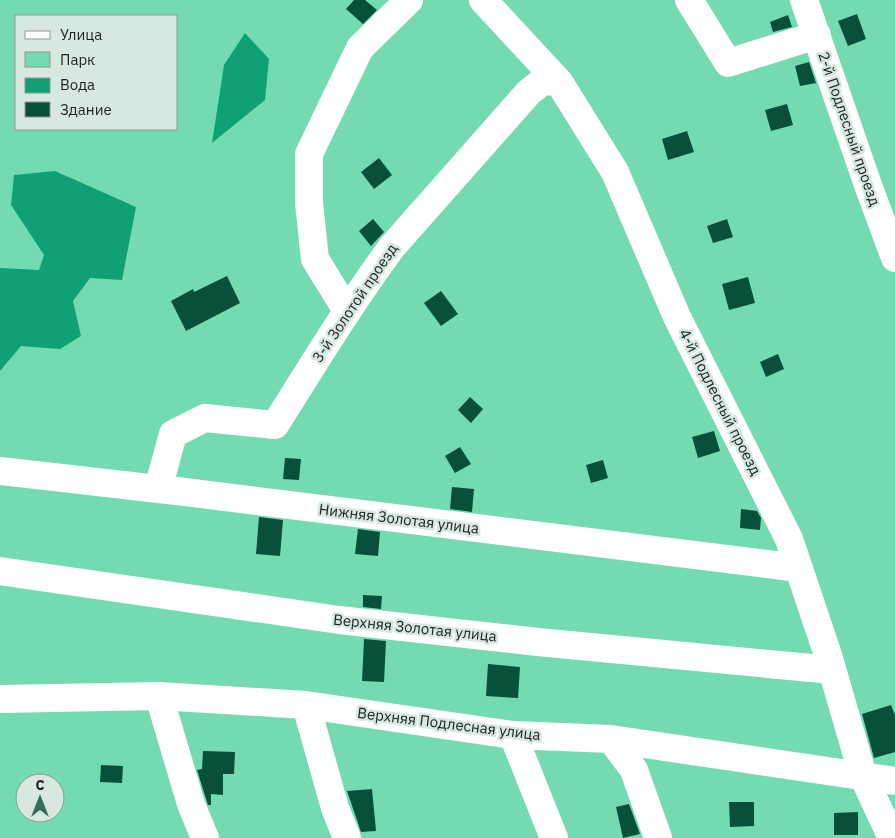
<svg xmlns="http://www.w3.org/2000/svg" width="895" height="838" viewBox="0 0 895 838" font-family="'IBM Plex Sans',sans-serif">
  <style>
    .green { fill: #74dab1; fill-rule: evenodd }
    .water { fill: #10a076 }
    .building { fill: #08503a }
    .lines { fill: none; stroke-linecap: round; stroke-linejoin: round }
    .minor { stroke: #fff; stroke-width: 28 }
    .labels { text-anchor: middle; stroke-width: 5; stroke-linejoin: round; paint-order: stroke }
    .street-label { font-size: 15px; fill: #1b221f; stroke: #d7e8e0 }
  </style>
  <rect width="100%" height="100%" fill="#d7e8e0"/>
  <path class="green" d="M 0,0 L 895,0 L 895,838 L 0,838 ZM 16,16 L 176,16 L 176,129 L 16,129 ZM 25,783 L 55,783 L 55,813 L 25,813 Z"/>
  <path class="water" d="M 245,33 L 269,59 L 265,100 L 212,143 L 224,65 Z
    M 55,171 L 136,207 L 122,280 L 90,278 L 73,301 L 81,336 L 60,349 L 21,346 L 0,371 L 0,268 L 39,270 L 44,255 L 11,205 L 14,175 Z"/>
  <path class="building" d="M 354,0 L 365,0 L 377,10 L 363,24 L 346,9 Z
    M 857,14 L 866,39 L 848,46 L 838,21 Z
    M 788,15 L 792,27 L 773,32 L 770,22 Z
    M 809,62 L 816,83 L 800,86 L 795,66 Z
    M 787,104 L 793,125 L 771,131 L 765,110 Z
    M 687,131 L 694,152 L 668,160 L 662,139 Z
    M 379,158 L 392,175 L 374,189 L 361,172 Z
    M 373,219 L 384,232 L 371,246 L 359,231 Z
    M 727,219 L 733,237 L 713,243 L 707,226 Z
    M 227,276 L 240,303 L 186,331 L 171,301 L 193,289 L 194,292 Z
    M 748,277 L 755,303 L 729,310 L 722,284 Z
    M 441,291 L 458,314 L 441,326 L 424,303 Z
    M 778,354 L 784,369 L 766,377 L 760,362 Z
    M 470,397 L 483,409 L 471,423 L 458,410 Z
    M 714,431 L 720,451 L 698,458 L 692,437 Z
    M 460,447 L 471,464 L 455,473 L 445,456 Z
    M 285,458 L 301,459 L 299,480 L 283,479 Z
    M 603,460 L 608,478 L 591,483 L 586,465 Z
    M 452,487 L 474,489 L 472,512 L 450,509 Z
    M 741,509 L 757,511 L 761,518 L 760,530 L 740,528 Z
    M 259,517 L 283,520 L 280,556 L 256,554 Z
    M 358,529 L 380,532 L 378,556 L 355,554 Z
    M 363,595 L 382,596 L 381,609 L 363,607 Z
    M 364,639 L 386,641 L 384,682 L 362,681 Z
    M 488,664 L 520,667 L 518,698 L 486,696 Z
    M 891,705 L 895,715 L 895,752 L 874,758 L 862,714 Z
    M 203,751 L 235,752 L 234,774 L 223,774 L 223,795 L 211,794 L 211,805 L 208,805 L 206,799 L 197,770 L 202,769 Z
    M 101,765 L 123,766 L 122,783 L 100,782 Z
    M 372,789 L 376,831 L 361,832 L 347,791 Z
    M 729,802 L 754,802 L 754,826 L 730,827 Z
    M 629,804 L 640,834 L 623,838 L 616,807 Z
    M 858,812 L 858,835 L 834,835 L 834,813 Z"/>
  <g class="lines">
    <path class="minor" d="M 483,0 L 559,82 L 615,172 L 677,317 L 789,539 L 828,655 L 863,776 L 892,838
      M 689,0 L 728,63 L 817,35
      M 804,0 L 868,185 L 895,258
      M 347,311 L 315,259 L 309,203 L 309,154 L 360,48 L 409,0
      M 0,471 L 185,492 L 799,568
      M 158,489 L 173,434 L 205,418 L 275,425 C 313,365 350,304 392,247 L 529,92 L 543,81 L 559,82
      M 0,571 L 339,620 L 538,642 L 832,670
      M 159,696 L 191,804 L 205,838
      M 0,699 L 159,696 L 306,705 L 513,735 L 611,739 L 895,781
      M 306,705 L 335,808 L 347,838
      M 513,735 L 554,838
      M 611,739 L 634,770 L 658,838"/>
  </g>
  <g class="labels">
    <g class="street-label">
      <text transform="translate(849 129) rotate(71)" y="5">2-й Подлесный проезд</text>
      <text transform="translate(355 303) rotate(-56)" y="5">3-й Золотой проезд</text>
      <text transform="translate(720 402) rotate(63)" y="5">4-й Подлесный проезд</text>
      <text transform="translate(399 519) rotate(7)" y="5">Нижняя Золотая улица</text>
      <text transform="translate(415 628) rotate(6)" y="5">Верхняя Золотая улица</text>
      <text transform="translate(449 724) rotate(7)" y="5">Верхняя Подлесная улица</text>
    </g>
  </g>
  <rect x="15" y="15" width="162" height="115" fill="#d7e8e0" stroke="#8c9993"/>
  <rect x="25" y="31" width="25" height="8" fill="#ffffff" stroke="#8c9993"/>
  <text x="60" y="40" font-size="15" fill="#1b221f">Улица</text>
  <rect x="25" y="52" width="25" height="15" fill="#74dab1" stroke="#8c9993"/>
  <text x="60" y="65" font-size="15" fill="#1b221f">Парк</text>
  <rect x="25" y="78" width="25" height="15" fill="#10a076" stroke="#8c9993"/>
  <text x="60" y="90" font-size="15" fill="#1b221f">Вода</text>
  <rect x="25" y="102" width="25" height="15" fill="#08503a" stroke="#8c9993"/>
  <text x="60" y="115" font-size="15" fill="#1b221f">Здание</text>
  <g transform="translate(40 798)"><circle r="24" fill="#d7e8e0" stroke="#8c9993"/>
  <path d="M0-4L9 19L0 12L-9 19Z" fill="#356f59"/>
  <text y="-8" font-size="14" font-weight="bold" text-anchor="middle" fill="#1b221f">С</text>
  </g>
</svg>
